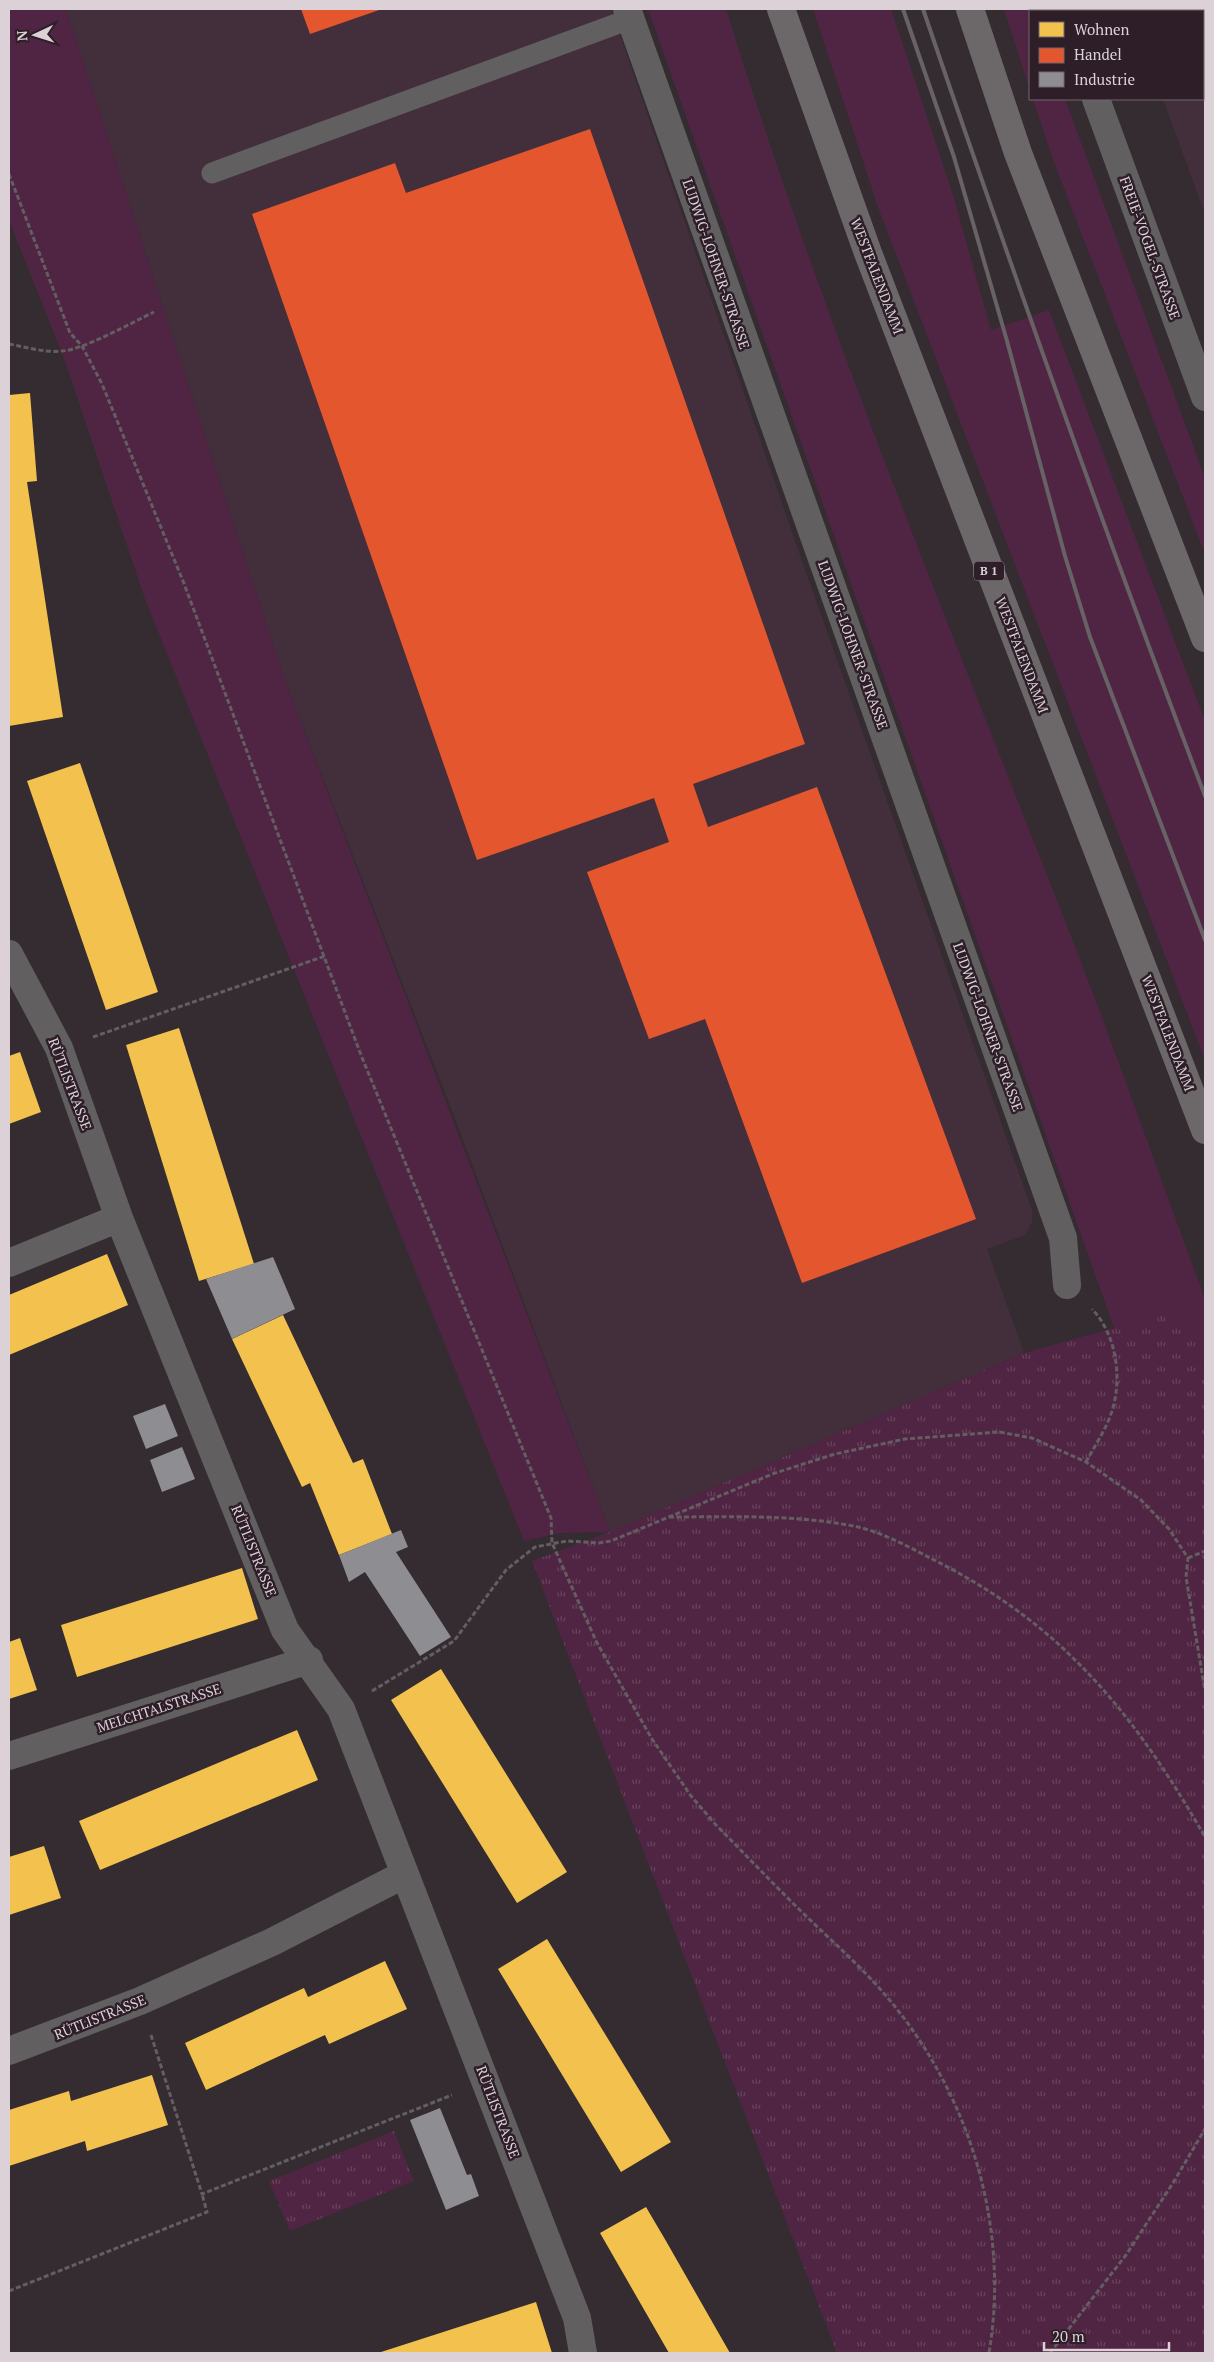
<svg xmlns="http://www.w3.org/2000/svg" width="1214" height="2362" viewBox="0 0 1214 2362" font-family="'PT Serif',serif">
  <style>
    .built { fill: #432f3b }
    .grass { fill: #502543 }
    .park { fill: url(#park-tufts) }
    .homes { fill: #f2c14e }
    .shops { fill: #e4572e }
    .industry { fill: #8d8d92 }
    .lines { fill: none; stroke-linecap: round; stroke-linejoin: round }
    .path { stroke: #635e61; stroke-width: 3; stroke-dasharray: 5 2.5; stroke-linecap: butt }
    .service { stroke: #625f61; stroke-width: 21 }
    .minor { stroke: #625f61; stroke-width: 28 }
    .tertiary { stroke: #625f61; stroke-width: 28 }
    .trunk { stroke: #6c686a; stroke-width: 28 }
    .rail { stroke: #676265; stroke-width: 4 }
    .labels { text-anchor: middle; stroke-width: 5; stroke-linejoin: round; paint-order: stroke }
    .shield { fill: #2d1e28; stroke: #a79ba2; stroke-width: 1 }
    .shield-label { font-size: 12px; font-weight: bold; fill: #dbd1d7 }
    .street-label { font-size: 14px; fill: #dbd1d7; stroke: #2d1e28 }
  </style>
  <defs>
    <pattern id="park-tufts" width="24" height="20" patternUnits="userSpaceOnUse" patternTransform="scale(1.25)"><rect width="24" height="20" fill="#502543"/><path d="M3 7l-1-3M5 7V3M7 7l1-3M15 17l-1-3M17 17v-4M19 17l1-3" fill="none" stroke="#69445d"/></pattern>
  </defs>
  <rect width="100%" height="100%" fill="#342c31"/>
  <path class="built" d="M 66,9 L 611,9 L 801,558 L 1032,1210 L 1032,1222 L 1025,1235 L 987,1249 L 1024,1353 L 610,1532 L 451,1108 L 283,675 Z
    M 1129,9 L 1205,9 L 1205,214 L 1163,99 L 1203,99 L 1203,11 L 1130,11 Z"/>
  <path class="grass" d="M 9,9 L 66,9 L 283,675 L 610,1532 L 559,1533 L 524,1541 L 145,599 L 65,361 L 9,220 Z
    M 648,9 L 726,9 C 820,313 942,607 1058,903 C 1110,1034 1156,1167 1205,1299 L 1205,1367 L 1182,1309 L 1114,1328 Z
    M 813,9 L 891,9 L 953,195 L 991,330 L 1049,310 L 1205,721 L 1205,1060 L 879,210 Z
    M 1004,9 L 1035,9 L 1036,11 L 1030,11 L 1030,90 Z
    M 1033,99 L 1065,99 L 1205,478 L 1205,554 L 1052,157 Z"/>
  <path class="park" d="M 1182,1309 L 1205,1367 L 1205,2353 L 837,2353 L 532,1561 L 610,1532 L 1024,1353 Z
    M 394,2131 L 414,2181 L 290,2231 L 269,2181 Z"/>
  <path class="homes" d="M 30,393 L 37,481 L 27,482 L 63,717 L 9,726 L 9,395 Z
    M 80,763 L 158,992 L 106,1010 L 27,781 Z
    M 179,1028 L 254,1264 L 199,1281 L 126,1045 Z
    M 20,1052 L 41,1112 L 9,1124 L 9,1056 Z
    M 107,1254 L 128,1305 L 9,1355 L 9,1295 Z
    M 283,1315 L 353,1463 L 363,1459 L 392,1534 L 339,1555 L 310,1483 L 302,1487 L 232,1339 Z
    M 242,1568 L 258,1619 L 77,1677 L 61,1625 Z
    M 20,1638 L 37,1690 L 9,1699 L 9,1642 Z
    M 441,1669 L 567,1872 L 517,1903 L 391,1700 Z
    M 297,1730 L 318,1780 L 100,1870 L 79,1821 Z
    M 44,1846 L 61,1898 L 9,1915 L 9,1857 Z
    M 547,1939 L 671,2142 L 621,2172 L 498,1969 Z
    M 385,1961 L 407,2009 L 329,2044 L 325,2035 L 206,2090 L 185,2043 L 304,1988 L 308,1997 Z
    M 152,2075 L 168,2125 L 87,2151 L 85,2141 L 9,2166 L 9,2110 L 69,2091 L 71,2101 Z
    M 646,2207 L 666,2241 L 730,2353 L 669,2353 L 600,2233 Z
    M 536,2302 L 552,2353 L 378,2353 Z"/>
  <path class="shops" d="M 301,9 L 382,9 L 310,34 Z
    M 590,129 L 805,744 L 693,784 L 708,827 L 817,787 L 976,1219 L 802,1283 L 705,1019 L 649,1039 L 587,872 L 669,842 L 654,798 L 477,860 L 252,214 L 395,163 L 406,193 Z"/>
  <path class="industry" d="M 273,1257 L 295,1309 L 232,1339 L 206,1279 Z
    M 165,1404 L 178,1436 L 146,1449 L 133,1416 Z
    M 182,1447 L 195,1479 L 162,1492 L 150,1460 Z
    M 401,1530 L 408,1547 L 396,1552 L 451,1637 L 420,1656 L 365,1572 L 349,1582 L 339,1555 Z
    M 440,2108 L 467,2175 L 471,2174 L 479,2196 L 446,2210 L 410,2120 Z"/>
  <g class="lines">
    <path class="path" d="M 9,174 L 70,333 L 82,346 L 102,384 L 183,581 L 361,1055 L 551,1518 L 552,1543 L 597,1643 L 652,1739 L 691,1796 L 716,1825 C 746,1855 775,1886 806,1916 C 835,1944 866,1971 892,2003 C 971,2099 1010,2229 989,2353
      M 9,344 C 26,347 45,353 62,351 C 83,350 133,322 154,312
      M 93,1037 L 325,956
      M 1086,1462 C 1094,1447 1105,1431 1111,1414 C 1123,1380 1117,1335 1092,1309
      M 669,1517 C 732,1517 796,1514 858,1527 C 884,1533 911,1548 934,1560 C 984,1585 1034,1619 1073,1658 C 1126,1709 1169,1774 1205,1837
      M 1188,1558 L 1205,1551
      M 372,1691 L 454,1641 L 506,1570 L 535,1547 L 567,1541 L 599,1543 L 611,1541 L 775,1473 L 835,1454 L 905,1439 L 999,1432 L 1032,1438 L 1086,1462 L 1141,1500 L 1169,1529 L 1188,1558 L 1186,1577 L 1205,1691
      M 151,2035 L 202,2194 L 452,2095
      M 9,2291 L 207,2212 L 202,2194
      M 1050,2353 L 1126,2255 L 1173,2183 L 1205,2129"/>
    <path class="service" d="M 212,173 L 630,19"/>
    <path class="minor" d="M 627,9 L 1063,1238 L 1067,1285
      M 9,954 L 59,1048 L 119,1218 L 285,1630 L 341,1709 L 577,2318 L 583,2353
      M 9,1263 L 119,1218
      M 9,1756 L 309,1660
      M 9,2051 L 140,2001 L 272,1942 L 405,1874"/>
    <path class="tertiary" d="M 1066,9 L 1067,11
      M 1096,99 L 1205,397"/>
    <path class="trunk" d="M 781,9 L 868,253 L 1205,1130
      M 970,9 L 1018,153 L 1205,638"/>
    <path class="rail" d="M 903,9 L 954,157 L 1007,341 L 1065,556 L 1090,637 L 1205,940
      M 923,9 C 1013,273 1106,535 1205,796"/>
  </g>
  <g class="labels">
    <rect class="shield" x="974" y="561.5" width="30" height="19" rx="4"/>
    <g class="shield-label">
      <text x="989" y="575">B 1</text>
    </g>
    <g class="street-label">
      <text transform="translate(1150 248) rotate(70)" y="5">FREIE-VOGEL-STRASSE</text>
      <text transform="translate(716 264) rotate(71)" y="5">LUDWIG-LOHNER-STRASSE</text>
      <text transform="translate(877 276) rotate(69)" y="5">WESTFALENDAMM</text>
      <text transform="translate(853 645) rotate(70)" y="5">LUDWIG-LOHNER-STRASSE</text>
      <text transform="translate(1022 655) rotate(69)" y="5">WESTFALENDAMM</text>
      <text transform="translate(988 1027) rotate(70)" y="5">LUDWIG-LOHNER-STRASSE</text>
      <text transform="translate(1168 1033) rotate(69)" y="5">WESTFALENDAMM</text>
      <text transform="translate(70 1084) rotate(69)" y="5">RÜTLISTRASSE</text>
      <text transform="translate(254 1551) rotate(68)" y="5">RÜTLISTRASSE</text>
      <text transform="translate(159 1708) rotate(-18)" y="5">MELCHTALSTRASSE</text>
      <text transform="translate(100 2017) rotate(-22)" y="5">RÜTLISTRASSE</text>
      <text transform="translate(498 2112) rotate(69)" y="5">RÜTLISTRASSE</text>
    </g>
  </g>
  <rect width="1214" height="2362" fill="none" stroke="#dbd1d7" stroke-width="20"/>
  <rect x="1029" y="10" width="175" height="90" fill="#2d1e28" stroke="#73666e"/>
  <rect x="1039" y="22" width="25" height="15" fill="#f2c14e" stroke="#73666e"/>
  <text x="1074" y="35" font-size="15" fill="#dbd1d7">Wohnen</text>
  <rect x="1039" y="48" width="25" height="15" fill="#e4572e" stroke="#73666e"/>
  <text x="1074" y="60" font-size="15" fill="#dbd1d7">Handel</text>
  <rect x="1039" y="72" width="25" height="15" fill="#8d8d92" stroke="#73666e"/>
  <text x="1074" y="85" font-size="15" fill="#dbd1d7">Industrie</text>
  <g transform="translate(35 35) rotate(266)" stroke="#2d1e28" stroke-width="4" paint-order="stroke">
  <path d="M0-4L9 19L0 12L-9 19Z" fill="#dbd1d7"/>
  <text y="-8" font-size="14" font-weight="bold" text-anchor="middle" fill="#dbd1d7">N</text>
  </g>
  <path d="M1044 2342v8h125v-8" fill="none" stroke="#dbd1d7" stroke-width="2.5"/>
  <text x="1052" y="2342" font-size="15" fill="#dbd1d7" stroke="#2d1e28" stroke-width="4" paint-order="stroke">20 m</text>
</svg>
